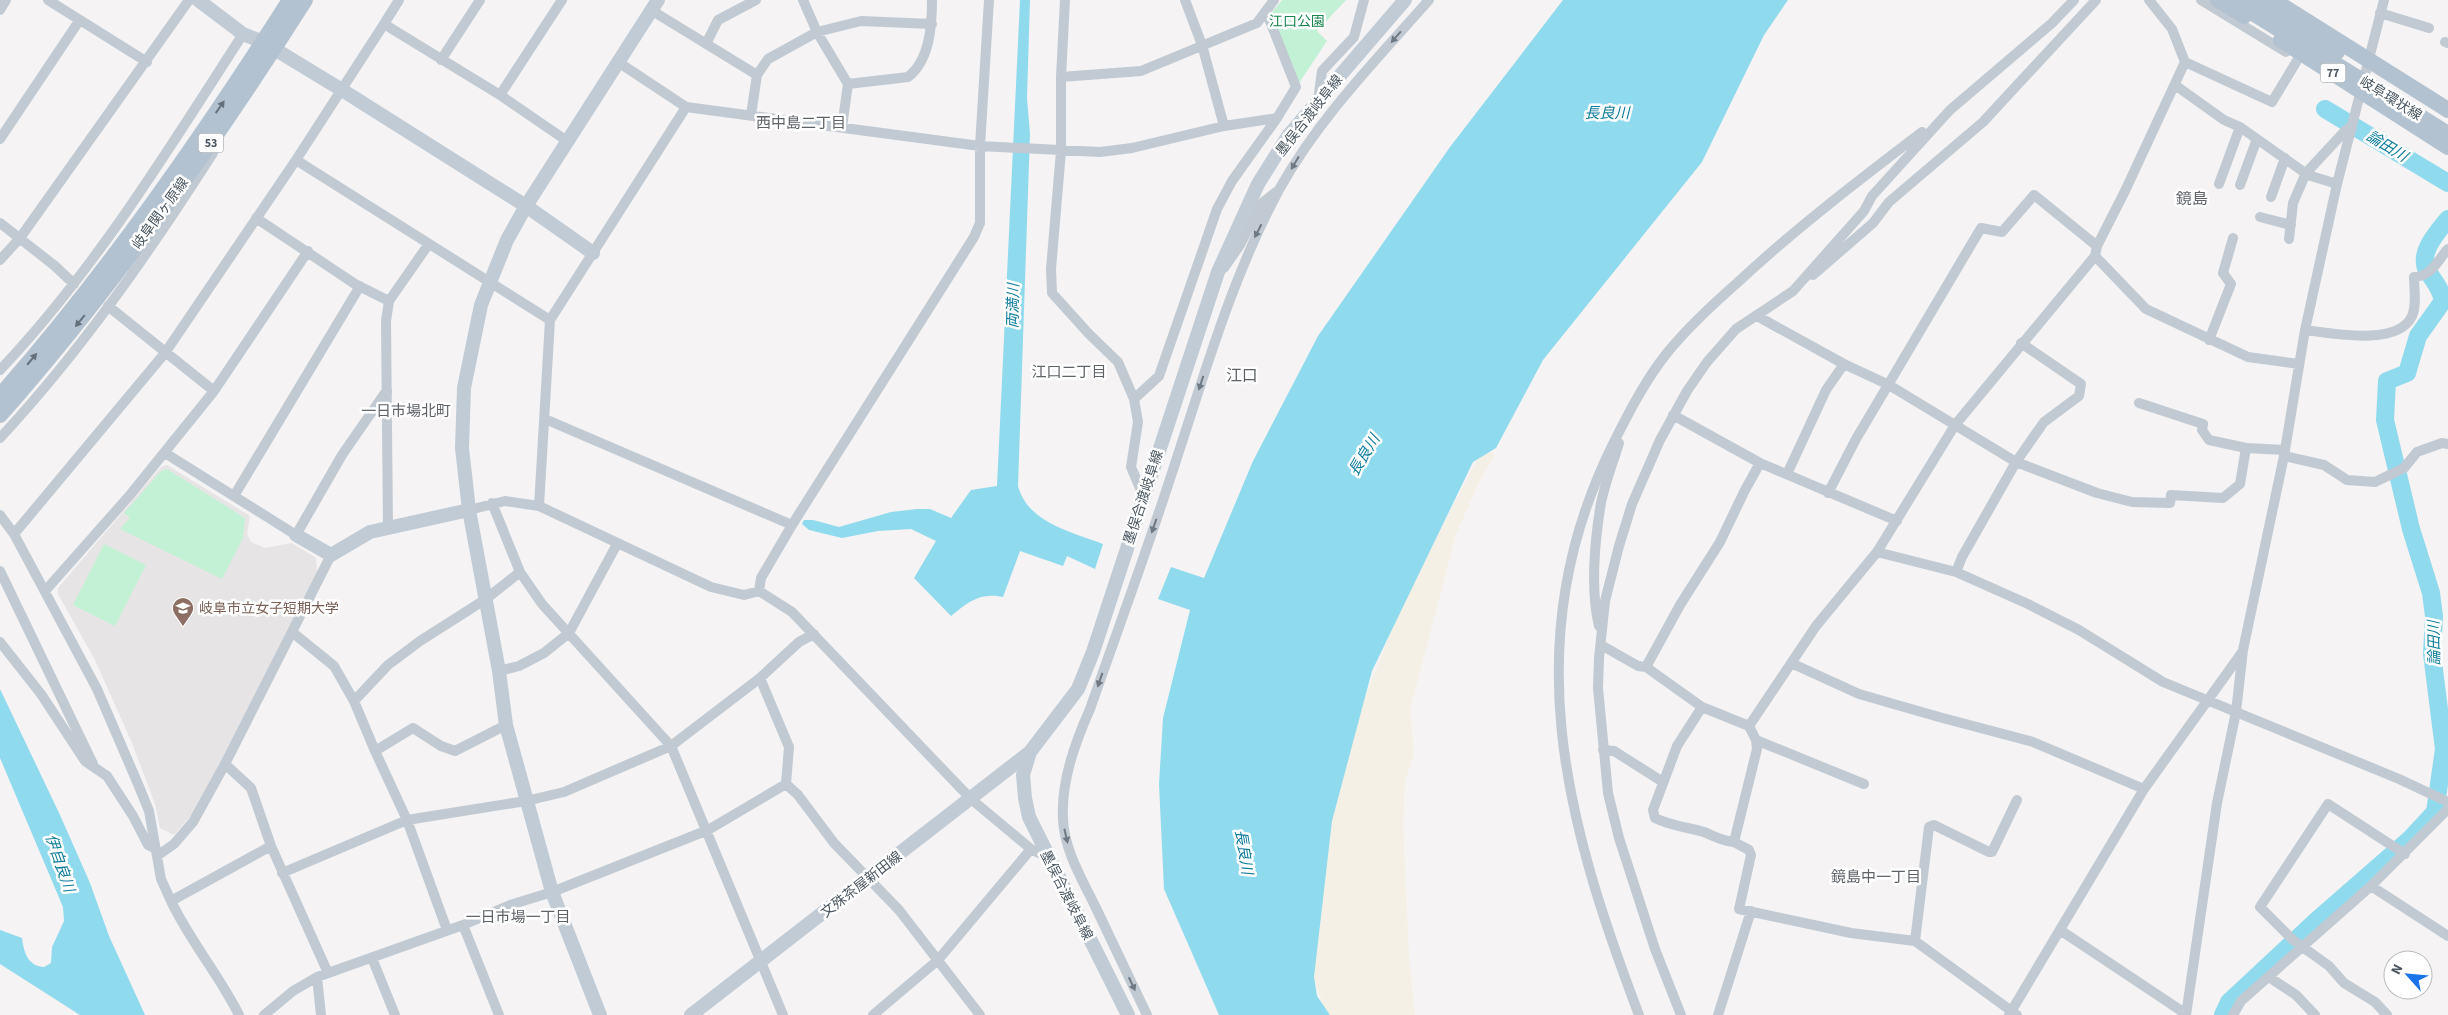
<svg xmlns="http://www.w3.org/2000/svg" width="2448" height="1015" viewBox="0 0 2448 1015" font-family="'Source Sans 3','Noto Sans JP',sans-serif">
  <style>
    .education { fill: #e6e4e5 }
    .green { fill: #c3f1d5 }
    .sand { fill: #f5f0e5 }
    .water { fill: #90daee }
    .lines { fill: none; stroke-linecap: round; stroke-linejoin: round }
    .river { stroke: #90daee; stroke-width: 18 }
    .street { stroke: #c1cad2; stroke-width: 10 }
    .secondary { stroke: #c1cbd6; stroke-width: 14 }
    .primary { stroke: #b3c2d1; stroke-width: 16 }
    .primary-bridge { stroke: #b3c2d1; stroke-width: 16 }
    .oneway { fill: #6e7983 }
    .oneway2 { fill: #64717d }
    .labels { text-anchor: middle; stroke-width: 5; stroke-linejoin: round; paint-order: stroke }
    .shield { fill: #fff; stroke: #808990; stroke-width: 1 }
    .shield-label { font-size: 12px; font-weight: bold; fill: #4a5661 }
    .park-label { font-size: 14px; fill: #17864f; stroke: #fff }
    .street-label { font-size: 14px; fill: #4a5661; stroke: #fff }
    .education-label { font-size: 14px; fill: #785e54; stroke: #fff; text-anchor: start }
    .water-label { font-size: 15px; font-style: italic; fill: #0c7c9b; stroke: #fff }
    .neighbourhood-label { font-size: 15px; fill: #5f6368; stroke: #fff }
    .quarter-label { font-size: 16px; fill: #5f6368; stroke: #fff }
  </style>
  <rect width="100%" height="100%" fill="#f5f3f3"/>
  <path class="education" d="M 167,465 L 250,516 L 247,534 L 251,542 L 265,548 L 292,543 L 316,558 L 317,572 L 202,800 L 188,819 L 174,835 L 160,828 L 155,804 L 132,743 L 95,660 L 58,594 L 58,588 L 161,467 Z"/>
  <path class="green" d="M 1282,0 L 1346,0 L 1317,31 L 1327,41 L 1299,83 L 1271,13 Z
    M 167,469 L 245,518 L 243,538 L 222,579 L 120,529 L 130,518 L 124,513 L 161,471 Z
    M 104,544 L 146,565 L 115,626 L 73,605 Z"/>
  <path class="sand" d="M 1484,446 L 1495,455 L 1478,484 L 1456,534 L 1410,709 L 1414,753 L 1405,781 L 1403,824 L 1409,958 L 1415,1015 L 1327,1015 L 1313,975 L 1321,857 L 1348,742 L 1397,616 Z"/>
  <path class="water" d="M 1020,0 L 1030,0 L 1027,98 L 1030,134 L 1018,486 C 1028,523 1072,532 1103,544 L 1095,569 L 1067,556 L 1063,566 L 1020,551 L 1003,597 C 980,592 968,602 951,616 L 914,578 L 936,541 L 911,529 L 878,531 L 842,538 L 809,530 L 802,524 L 804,520 L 813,520 L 839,527 L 891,512 L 917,509 L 930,509 L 951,518 L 971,490 L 997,486 Z
    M 1563,0 L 1788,0 L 1764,35 L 1702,162 L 1543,360 L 1496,448 L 1473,462 L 1372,671 L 1332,821 L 1314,977 L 1317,996 L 1330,1015 L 1219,1015 L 1164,889 L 1159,784 L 1163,718 L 1190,610 L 1158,599 L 1171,567 L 1204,578 L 1253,461 L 1318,336 L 1450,147 Z
    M 0,689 L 60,815 L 90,883 L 109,936 L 145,1015 L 80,1015 L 0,964 L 0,930 L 22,938 C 24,953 28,966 44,967 L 51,963 L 52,947 L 64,921 L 63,907 L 0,758 Z"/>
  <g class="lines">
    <path class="river" d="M 2325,109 L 2448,183
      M 2223,1015 L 2229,1002 L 2316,921 L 2410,839 L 2435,812 L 2444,749 L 2432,654 L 2434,616 L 2431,593 L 2411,529 L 2385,420 L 2387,381 L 2407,373 L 2418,336 L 2443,301 C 2441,288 2434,282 2427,270 C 2418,253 2438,231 2448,219"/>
    <path class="street" d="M 48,0 L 147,62
      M 399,0 L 384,24 L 500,95 L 567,141
      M 803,0 L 817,32 L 848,84 L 842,127
      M 1065,0 L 1061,77 L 1061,151 L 1051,269 L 1052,293 L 1089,334 L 1118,362 L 1134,399 L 1159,376 L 1217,209 L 1232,181 L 1277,118
      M 1185,0 L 1202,45 L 1224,126
      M 2201,0 L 2286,52
      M 0,10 L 6,0
      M 651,10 L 757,75
      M 2380,13 L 2429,28
      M 2445,42 L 2448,43
      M 706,44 L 718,20 L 756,0
      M 441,60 L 480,0
      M 618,62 L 686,107 L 980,146 L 1100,152 L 1132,148 L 1224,126 L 1277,118 L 1296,87 L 1266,11
      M 2185,62 L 2272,102 L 2298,59
      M 1061,77 L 1141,71 L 1257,23 L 1274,0
      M 848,84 L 908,77 C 930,60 932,25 932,0
      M 2175,85 L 2224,120 L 2240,127 L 2308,175 L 2337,184
      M 500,95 L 562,0
      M 1318,100 L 1322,71 L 1354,37 L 1364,0
      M 686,107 L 550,320 L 539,506 L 711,587 L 744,595 L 759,591 L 792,612 L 971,799 L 1031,849
      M 751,115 L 757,75 L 768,59 L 817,32 L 861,21 L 932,24
      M 0,139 L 79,21
      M 296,160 L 550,320
      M 2219,184 L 2240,127
      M 2240,185 L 2257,139
      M 2271,197 L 2285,158
      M 2260,217 L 2291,225
      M 256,218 L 355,284 L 389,301
      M 0,223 L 55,266 L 74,284
      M 2289,239 L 2293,203 L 2306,173 L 2345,131 L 2350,127 L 2352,128
      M 2095,256 L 2146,309 L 2248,357 L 2299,364
      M 0,260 L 20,238 L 189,0
      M 1224,268 L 1240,245 L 1261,204 L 1276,192
      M 1813,275 L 1873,223 L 1889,202 L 1983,122 L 2096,0
      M 108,306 L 214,391
      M 1757,316 L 1844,364 L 1889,385 L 2016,462 L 2097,493 L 2132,502 L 2170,503 L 2171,495 L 2223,498 L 2240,484 L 2246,448 L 2285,450
      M 2305,330 C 2330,333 2398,347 2412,316 C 2417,305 2414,289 2414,277 C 2432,276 2437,261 2448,249
      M 2209,340 L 2231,284 L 2223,273 L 2233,238
      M 0,370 C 95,270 168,150 243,34
      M 1134,399 L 1138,422 L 1131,467 L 1143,495
      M 2139,403 L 2203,424 L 2202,430 L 2209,440 L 2246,448
      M 1673,415 L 1760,463 L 1897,521
      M 545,419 L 792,525
      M 0,438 C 81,351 149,253 213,153
      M 165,453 L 296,535 L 342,455 L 387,390 L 387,393
      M 2284,456 L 2324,465 L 2347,480 L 2375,482 L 2404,468 L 2417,452 L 2442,443 L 2448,444
      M 1787,474 L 1826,390 L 1844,364
      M 1828,493 L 1856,439 L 1981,228 L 2002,232 L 2034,195 L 2097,246
      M 234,496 L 360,286
      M 469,510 L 505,501 L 539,506
      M 0,515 L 14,534 L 97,689 L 138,784 L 149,811 L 161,879 L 171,901
      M 388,527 L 386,321 L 389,301 L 428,245
      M 14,534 L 165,353 L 296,160 L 384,24
      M 1877,552 L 1956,572 L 2028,604 L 2079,630 L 2163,682 L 2399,779 L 2448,802
      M 0,571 L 93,764
      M 520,572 L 542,604 L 671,746 L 783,1015
      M 1956,572 L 1962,557 L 2016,462 L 2044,422 L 2079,396 L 2081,384 L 2021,343
      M 45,591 L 130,495 L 214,391 L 308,251
      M 759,591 L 761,578 L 792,525 L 974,237 L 980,223 L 980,146 L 989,0
      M 1599,626 C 1590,590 1595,538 1601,503 C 1605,483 1613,463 1619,443
      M 292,632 L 334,666 L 354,701 L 375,751 L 413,728 L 441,746 L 455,751 L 506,725
      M 0,642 L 41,694 L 85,761 L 107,776 L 133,816 L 148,845 L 156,849
      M 1601,645 L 1638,666 L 1646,667 L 1702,707 L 1749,726 L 1756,740 L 1757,749 L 1734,842 L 1749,850 L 1751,855 L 1739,909 L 1851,933 L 1915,941 L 2017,1015
      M 1791,663 L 1859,694 L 1939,717 L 2033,742 L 2144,789
      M 1646,667 L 1680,605 L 1720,542 L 1745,490 L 1760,463
      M 499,671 L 519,666 L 544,653 L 569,633 L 617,544
      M 760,678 L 789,747 L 786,784
      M 354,701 L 388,665 L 420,641 L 486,599 L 520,572 L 492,503
      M 1702,707 L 1677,746 L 1653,810 L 1655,818 C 1671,826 1687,827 1704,832 C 1714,836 1722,841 1734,842
      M 1749,726 L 1816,626 L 1877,552 L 1955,425 L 2095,256 L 2097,246 L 2125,191 L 2185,62 L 2172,29 L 2149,0
      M 1756,740 L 1864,784
      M 1603,750 L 1614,751 L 1663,782
      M 375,751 L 407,820 L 447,930
      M 225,764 L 251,788 L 271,846 L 328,973
      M 786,784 L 798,795 L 834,843 L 899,910 L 980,1015
      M 157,856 L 174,844 L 193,822 L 225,764 L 331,555
      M 282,873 L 407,820 L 526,801 L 564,792 L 671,746 L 760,678 L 799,642 L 814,634
      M 2371,886 L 2448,936
      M 463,925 L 499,1015
      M 2060,930 L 2186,1014
      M 1915,941 L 1929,827 L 1934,825 L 1989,852 L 1992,852 L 2017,800
      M 372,958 L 395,1015
      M 317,977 L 321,1015
      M 2269,977 L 2296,995 L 2315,1015
      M 239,1015 C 219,975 190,941 171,901 L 271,846
      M 264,1015 L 293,991 L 317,977 L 463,925 L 510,905 L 552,892 L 708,830 L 786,784
      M 873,1015 L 938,960 L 1031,849 L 1049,858
      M 1147,1015 C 1130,979 1113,944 1096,908 C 1083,881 1064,850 1063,819 C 1061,781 1075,743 1090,709 C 1117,632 1145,556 1170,479 C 1203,380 1230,280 1280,188 C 1319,118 1376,60 1429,0
      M 1639,1015 C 1565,820 1515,640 1614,442 C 1629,412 1646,379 1667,353 C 1688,327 1712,305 1737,283 C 1795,229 1859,180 1922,132
      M 1681,1015 L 1655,949 L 1619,838 L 1608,793 L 1598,688 L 1599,658 L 1605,601 L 1619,546 L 1632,504 L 1660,440 L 1687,391 L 1707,362 L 1736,329 L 1793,291 L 1864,211 L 1872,196 L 1950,110 L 2052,23 L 2074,0
      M 1718,1015 L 1751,911
      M 2009,1015 L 2144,789 L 2243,651
      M 2186,1015 L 2217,803 L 2236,712 L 2243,650 L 2284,456 L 2305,330 L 2337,184 L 2384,0
      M 2233,1015 L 2241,1001 L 2371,886 L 2448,809
      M 2387,1015 L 2375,1002 L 2344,983 L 2329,966 L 2293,940 L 2260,907 L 2328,804 L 2405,854"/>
    <path class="secondary" d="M 198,0 L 243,34 L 263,42 L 342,90 L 526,206 L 593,253
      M 296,535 L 331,555 L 370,532 L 469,510
      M 600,1015 L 552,892 L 506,725 L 499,671 L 469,510 L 462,448 L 464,388 L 481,305 L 507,240 L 526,206 L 658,0
      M 691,1015 L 1030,752
      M 1128,1015 L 1029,817 L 1025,798 L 1023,775 L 1030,752 L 1078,689 L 1093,652 L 1218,272 L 1258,184 L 1288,136 L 1405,0"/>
    <path class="primary" d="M 2218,0 L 2244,16
      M 2273,0 L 2448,110
      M 2281,40 L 2448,147
      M 0,396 C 108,273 202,138 290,0
      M 0,415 C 114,286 213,145 305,0"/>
    <path class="primary-bridge" d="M 2232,0 L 2448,134
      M 2254,0 L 2337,52"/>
  </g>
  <defs><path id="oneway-solid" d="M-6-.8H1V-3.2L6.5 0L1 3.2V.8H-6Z" transform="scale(1.25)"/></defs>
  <g class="oneway">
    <use href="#oneway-solid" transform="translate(1396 37) rotate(131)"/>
    <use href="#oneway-solid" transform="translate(1295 163) rotate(121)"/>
    <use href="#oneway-solid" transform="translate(1258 231) rotate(117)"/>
    <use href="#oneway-solid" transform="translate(1201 383) rotate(108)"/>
    <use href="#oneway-solid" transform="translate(1154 526) rotate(109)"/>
    <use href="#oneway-solid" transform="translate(1100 680) rotate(109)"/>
    <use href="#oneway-solid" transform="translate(1066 836) rotate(77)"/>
    <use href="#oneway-solid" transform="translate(1132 984) rotate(65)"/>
  </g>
  <g class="oneway2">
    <use href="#oneway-solid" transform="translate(220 107) rotate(-55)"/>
    <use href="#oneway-solid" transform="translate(80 321) rotate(129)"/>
    <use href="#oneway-solid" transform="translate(32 359) rotate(-50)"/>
  </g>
  <defs>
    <g id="university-pin" transform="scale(1.125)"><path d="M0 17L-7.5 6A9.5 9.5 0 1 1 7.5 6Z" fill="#8d6e63" stroke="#fff"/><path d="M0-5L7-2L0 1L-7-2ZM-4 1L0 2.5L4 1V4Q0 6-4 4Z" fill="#fff"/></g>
  </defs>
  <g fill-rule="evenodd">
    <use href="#university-pin" x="183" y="608"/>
  </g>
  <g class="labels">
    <g class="shield">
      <rect x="2320.5" y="63.5" width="25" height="19" rx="4"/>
      <rect x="198.5" y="133.5" width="25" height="19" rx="4"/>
    </g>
    <g class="shield-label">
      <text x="2333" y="77">77</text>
      <text x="211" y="147">53</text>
    </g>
    <g class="park-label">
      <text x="1297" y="26">江口公園</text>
    </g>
    <g class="street-label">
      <text transform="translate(2391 98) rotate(32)" y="5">岐阜環状線</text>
      <text transform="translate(1309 115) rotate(-52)" y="5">墨俣合渡岐阜線</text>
      <text transform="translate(160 213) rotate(-54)" y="5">岐阜関ヶ原線</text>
      <text transform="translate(1143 497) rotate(-72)" y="5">墨俣合渡岐阜線</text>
      <text transform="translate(861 884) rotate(-38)" y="5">文殊茶屋新田線</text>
      <text transform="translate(1067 895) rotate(63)" y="5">墨俣合渡岐阜線</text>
    </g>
    <g class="education-label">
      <text x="199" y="613">岐阜市立女子短期大学</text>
    </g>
    <g class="water-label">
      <text x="1607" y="118">長良川</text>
      <text transform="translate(2387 146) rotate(31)" y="5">論田川</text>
      <text transform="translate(1013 306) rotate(-89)" y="5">両満川</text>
      <text transform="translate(1364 455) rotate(-59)" y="5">長良川</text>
      <text transform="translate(2434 643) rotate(-91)" y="5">論田川</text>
      <text transform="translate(1244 852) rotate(81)" y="5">長良川</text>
      <text transform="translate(60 863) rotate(71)" y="5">伊自良川</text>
    </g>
    <g class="neighbourhood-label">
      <text x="801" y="128">西中島二丁目</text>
      <text x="1069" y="377">江口二丁目</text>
      <text x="406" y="416">一日市場北町</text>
      <text x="1876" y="882">鏡島中一丁目</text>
      <text x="518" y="922">一日市場一丁目</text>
    </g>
    <g class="quarter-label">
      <text x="2192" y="204">鏡島</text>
      <text x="1242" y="381">江口</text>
    </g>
  </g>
  <g transform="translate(2408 975) rotate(297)"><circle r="24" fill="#ffffff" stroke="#b7bbc0"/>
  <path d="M0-4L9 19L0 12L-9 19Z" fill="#1a73e8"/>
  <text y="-8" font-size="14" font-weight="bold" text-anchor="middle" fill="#4a5661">N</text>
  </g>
</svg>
